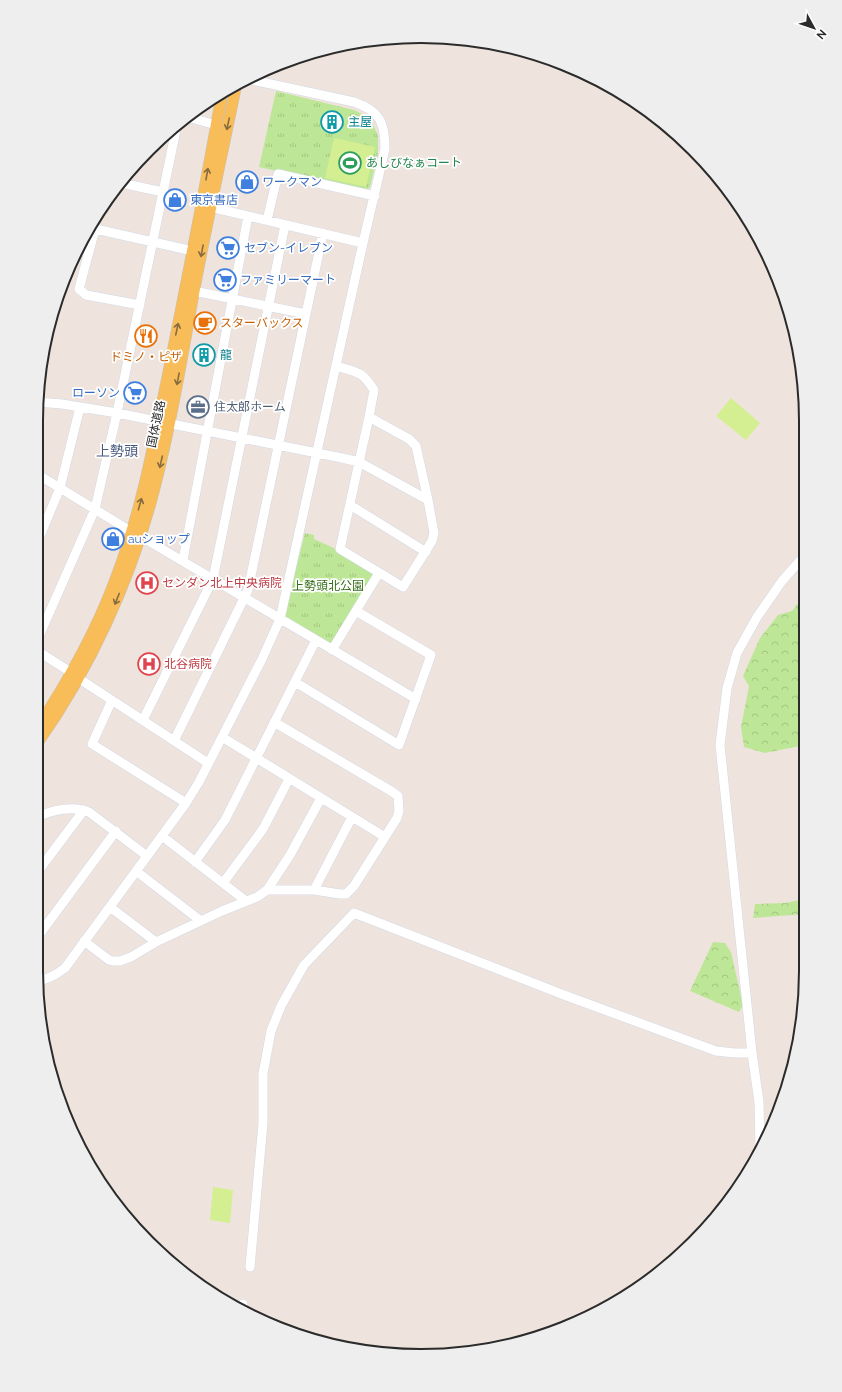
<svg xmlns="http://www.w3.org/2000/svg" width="842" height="1392" viewBox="0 0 842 1392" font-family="Raleway,'Noto Sans JP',sans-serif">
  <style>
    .grass { fill: url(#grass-tufts) }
    .forest { fill: url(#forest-crowns) }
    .pitch { fill: #d4ef92 }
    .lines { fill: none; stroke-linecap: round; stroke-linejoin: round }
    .minor-casing { stroke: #d2d8e5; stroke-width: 10 }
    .major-casing { stroke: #c4c4c4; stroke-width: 12 }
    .minor { stroke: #fff; stroke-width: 9 }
    .major { stroke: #f8bc58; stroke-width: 11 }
    .oneway { stroke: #876c3f }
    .labels { text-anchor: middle; stroke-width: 3.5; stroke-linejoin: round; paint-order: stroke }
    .culture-label { font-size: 12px; fill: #0d838f; stroke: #fff; text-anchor: start }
    .leisure-label { font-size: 12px; fill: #27864d; stroke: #fff; text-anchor: start }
    .shop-label { font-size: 12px; fill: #366cbe; stroke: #fff; text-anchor: start }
    .food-label { font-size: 12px; fill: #c56008; stroke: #fff; text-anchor: start }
    .service-label { font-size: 12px; fill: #4e5e75; stroke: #fff; text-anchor: start }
    .street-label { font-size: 12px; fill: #2b2b2b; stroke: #fff }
    .health-label { font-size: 12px; fill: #be3a42; stroke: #fff; text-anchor: start }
    .park-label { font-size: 12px; fill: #346d17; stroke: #fff }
    .quarter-label { font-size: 14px; fill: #495a7e; stroke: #fff }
    .rim { fill: none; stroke: #2b2b2b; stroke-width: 2 }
  </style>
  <defs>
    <pattern id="grass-tufts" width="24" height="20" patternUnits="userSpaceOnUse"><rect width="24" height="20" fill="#bde796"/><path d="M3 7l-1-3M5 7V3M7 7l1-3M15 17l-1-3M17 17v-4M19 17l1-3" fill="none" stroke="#a3c681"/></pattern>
    <pattern id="forest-crowns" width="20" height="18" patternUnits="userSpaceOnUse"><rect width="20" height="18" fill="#bde796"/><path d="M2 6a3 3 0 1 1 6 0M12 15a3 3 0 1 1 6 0" fill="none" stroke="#a3c681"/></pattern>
  </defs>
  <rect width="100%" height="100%" fill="#eee4dd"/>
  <path class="grass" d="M 276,91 L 354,110 L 364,115 L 372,122 L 378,136 L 378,153 L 370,187 L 365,191 L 259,167 Z
    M 305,533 L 314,535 L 314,539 L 338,550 L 376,573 L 332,648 L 287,620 L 284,615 Z"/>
  <path class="forest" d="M 805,594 L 805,745 L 765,753 L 744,747 L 741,727 L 749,686 L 743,676 L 760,638 L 778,615 L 792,611 Z
    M 805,899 L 805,914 L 753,918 L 755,904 L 785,903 Z
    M 713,942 L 725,943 L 731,952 L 743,1005 L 739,1012 L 690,991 Z"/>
  <path class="pitch" d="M 334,138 L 375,147 L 366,187 L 325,178 Z
    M 731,398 L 760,423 L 746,440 L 716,416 Z
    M 213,1187 L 233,1190 L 230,1223 L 210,1220 Z"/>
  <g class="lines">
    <g class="minor-casing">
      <path id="minor" d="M 188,117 L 216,125
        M 121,183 L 163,192
        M 210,207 L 363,243
        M 267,220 L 278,174 L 375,196
        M 91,228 L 193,251
        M 95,229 L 79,289 L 86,295 L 140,305
        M 194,291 L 306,314
        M 336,366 C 357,372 362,371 374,390 L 369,417 L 340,549 L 403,587 L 432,541 L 434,533 L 428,500 L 416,446 L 409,439 L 369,417
        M 37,402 L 62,404 L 117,413 L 342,458 L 359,462 L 428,500
        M 37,474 L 132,532
        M 350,505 L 426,552
        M 140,536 L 416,699
        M 37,543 L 60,488 L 80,407
        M 183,560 L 248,216
        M 36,643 L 95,509 L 117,413 L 177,125
        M 36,650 L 72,673
        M 332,650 L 379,573
        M 78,678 L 208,763
        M 295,682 L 399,745 L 431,655 L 356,611
        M 112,700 L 92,744 L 186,803
        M 143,720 L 213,579 L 285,225
        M 222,737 L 385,837
        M 174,741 L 248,590 L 323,233
        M 36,818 C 51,810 73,805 89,812 L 147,856
        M 162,836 L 246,901
        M 195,862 L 225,820 L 316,640
        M 136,871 L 201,921
        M 36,874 L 84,810
        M 223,883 L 263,829 L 289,779
        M 267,890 L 314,890 L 340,894 L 346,894 L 354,886 L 397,818 L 399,811 L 398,796 L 391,791 L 274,722
        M 314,890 L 352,817
        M 110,907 L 156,942
        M 36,939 L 116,831
        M 84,941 L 109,960 L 113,961 L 120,961 L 131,957 L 156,942 L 222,911 L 257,897 L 267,890 L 290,855 L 321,798
        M 38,981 C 49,979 56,975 65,968 L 186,803 L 199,782 L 262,659 L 280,619 L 363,243 L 385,149 C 385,122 380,111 354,102 L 248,79
        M 760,1147 L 759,1102 L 752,1053 L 720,745 L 727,688 L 737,653 L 757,617 L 782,581 L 805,555
        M 250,1267 L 263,1123 L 263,1074 L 271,1031 L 281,1006 L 304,965 L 354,913 L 564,995 L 716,1051 L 735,1053 L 752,1053
        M 243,1307 L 243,1304"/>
    </g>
    <g class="major-casing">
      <path id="major" d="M 36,730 C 68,682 96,632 116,578 C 144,505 157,427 173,350 C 190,265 207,179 222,93
        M 36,745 C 90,669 131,579 154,490 C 171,424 182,357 194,291 C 207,222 222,154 236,86"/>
    </g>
    <use href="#minor" class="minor"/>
    <use href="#major" class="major"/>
  </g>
  <defs><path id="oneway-shaft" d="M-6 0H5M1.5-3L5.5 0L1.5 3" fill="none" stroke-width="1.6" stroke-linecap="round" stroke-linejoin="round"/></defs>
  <g class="oneway">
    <use href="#oneway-shaft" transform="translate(228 124) rotate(102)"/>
    <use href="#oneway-shaft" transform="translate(207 174) rotate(-80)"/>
    <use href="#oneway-shaft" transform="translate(202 251) rotate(101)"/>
    <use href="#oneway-shaft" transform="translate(177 329) rotate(-78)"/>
    <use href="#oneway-shaft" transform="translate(178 379) rotate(101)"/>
    <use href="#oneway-shaft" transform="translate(161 462) rotate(103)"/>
    <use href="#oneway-shaft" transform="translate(140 504) rotate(-74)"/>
    <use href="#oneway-shaft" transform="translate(117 599) rotate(112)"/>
  </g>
  <defs>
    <g id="building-ring" transform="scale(1.15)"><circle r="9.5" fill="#fff" stroke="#0f9aa8" stroke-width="1.5"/><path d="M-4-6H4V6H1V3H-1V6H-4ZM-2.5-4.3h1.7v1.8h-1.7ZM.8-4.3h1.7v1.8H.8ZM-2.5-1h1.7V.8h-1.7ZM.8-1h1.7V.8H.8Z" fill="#0f9aa8"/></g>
    <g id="stadium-ring" transform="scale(1.15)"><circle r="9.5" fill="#fff" stroke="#2e9e5b" stroke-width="1.5"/><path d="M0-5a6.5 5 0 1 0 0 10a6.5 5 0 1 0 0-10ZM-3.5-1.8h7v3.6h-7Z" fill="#2e9e5b"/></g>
    <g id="shop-ring" transform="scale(1.15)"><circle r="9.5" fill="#fff" stroke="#3f7fe0" stroke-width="1.5"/><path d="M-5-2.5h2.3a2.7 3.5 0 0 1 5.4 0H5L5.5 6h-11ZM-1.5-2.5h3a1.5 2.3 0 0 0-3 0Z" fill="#3f7fe0"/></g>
    <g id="supermarket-ring" transform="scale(1.15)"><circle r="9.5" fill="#fff" stroke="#3f7fe0" stroke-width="1.5"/><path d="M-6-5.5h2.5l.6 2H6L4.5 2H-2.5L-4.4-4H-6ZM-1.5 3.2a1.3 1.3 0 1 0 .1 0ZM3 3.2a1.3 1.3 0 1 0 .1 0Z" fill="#3f7fe0"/></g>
    <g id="cafe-ring" transform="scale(1.15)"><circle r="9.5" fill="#fff" stroke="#e8710a" stroke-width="1.5"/><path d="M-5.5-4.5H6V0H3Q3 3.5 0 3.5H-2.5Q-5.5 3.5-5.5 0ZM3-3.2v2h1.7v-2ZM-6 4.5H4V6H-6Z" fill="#e8710a"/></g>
    <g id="restaurant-ring" transform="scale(1.15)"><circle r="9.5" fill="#fff" stroke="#e8710a" stroke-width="1.5"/><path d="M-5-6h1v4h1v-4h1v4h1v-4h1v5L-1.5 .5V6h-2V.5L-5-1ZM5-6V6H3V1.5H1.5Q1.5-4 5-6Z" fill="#e8710a"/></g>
    <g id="office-ring" transform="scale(1.15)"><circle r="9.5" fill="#fff" stroke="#5c6f8a" stroke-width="1.5"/><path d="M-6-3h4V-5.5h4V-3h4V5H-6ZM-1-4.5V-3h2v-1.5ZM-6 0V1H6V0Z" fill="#5c6f8a"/></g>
    <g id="hospital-ring" transform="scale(1.15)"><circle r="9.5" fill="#fff" stroke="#e0444e" stroke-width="1.5"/><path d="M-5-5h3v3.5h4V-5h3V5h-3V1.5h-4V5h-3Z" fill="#e0444e"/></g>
  </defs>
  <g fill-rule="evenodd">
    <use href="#building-ring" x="332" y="122"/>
    <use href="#stadium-ring" x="350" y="163"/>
    <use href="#shop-ring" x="247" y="182"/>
    <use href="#shop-ring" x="175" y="200"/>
    <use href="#supermarket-ring" x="228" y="248"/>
    <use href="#supermarket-ring" x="225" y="280"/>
    <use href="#cafe-ring" x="205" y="323"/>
    <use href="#restaurant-ring" x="146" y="336"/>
    <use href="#building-ring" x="204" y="355"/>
    <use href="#supermarket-ring" x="135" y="393"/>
    <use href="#office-ring" x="198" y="407"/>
    <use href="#shop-ring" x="113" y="539"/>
    <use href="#hospital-ring" x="147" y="583"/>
    <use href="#hospital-ring" x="149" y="664"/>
  </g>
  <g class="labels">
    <g class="culture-label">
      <text x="348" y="126">主屋</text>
      <text x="220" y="359">龍</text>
    </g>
    <g class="leisure-label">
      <text x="366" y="167">あしびなぁコート</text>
    </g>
    <g class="shop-label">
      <text x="262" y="186">ワークマン</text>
      <text x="190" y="204">東京書店</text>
      <text x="244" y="252">セブン-イレブン</text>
      <text x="240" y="284">ファミリーマート</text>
      <text x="120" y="397" text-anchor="end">ローソン</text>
      <text x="128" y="543">auショップ</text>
    </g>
    <g class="food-label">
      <text x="220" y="327">スターバックス</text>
      <text x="146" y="361" text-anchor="middle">ドミノ・ピザ</text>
    </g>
    <g class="service-label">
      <text x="214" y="411">住太郎ホーム</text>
    </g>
    <g class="street-label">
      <text transform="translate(156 424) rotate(-78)" y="4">国体道路</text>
    </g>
    <g class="health-label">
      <text x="162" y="587">センダン北上中央病院</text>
      <text x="164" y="668">北谷病院</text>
    </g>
    <g class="park-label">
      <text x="328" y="590">上勢頭北公園</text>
    </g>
    <g class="quarter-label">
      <text x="117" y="456">上勢頭</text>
    </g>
  </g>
  <path d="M0 0H842V1392H0ZM421 43H421A378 378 0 0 1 799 421V971A378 378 0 0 1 421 1349H421A378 378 0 0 1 43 971V421A378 378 0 0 1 421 43Z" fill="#eee" fill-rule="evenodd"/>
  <path class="rim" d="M421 43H421A378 378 0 0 1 799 421V971A378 378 0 0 1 421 1349H421A378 378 0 0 1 43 971V421A378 378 0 0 1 421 43Z"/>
  <g transform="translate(814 28) rotate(130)" stroke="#ffffff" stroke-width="3" paint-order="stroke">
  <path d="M0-3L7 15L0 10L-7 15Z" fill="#2b2b2b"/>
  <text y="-6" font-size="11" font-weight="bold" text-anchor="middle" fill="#2b2b2b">N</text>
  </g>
</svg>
